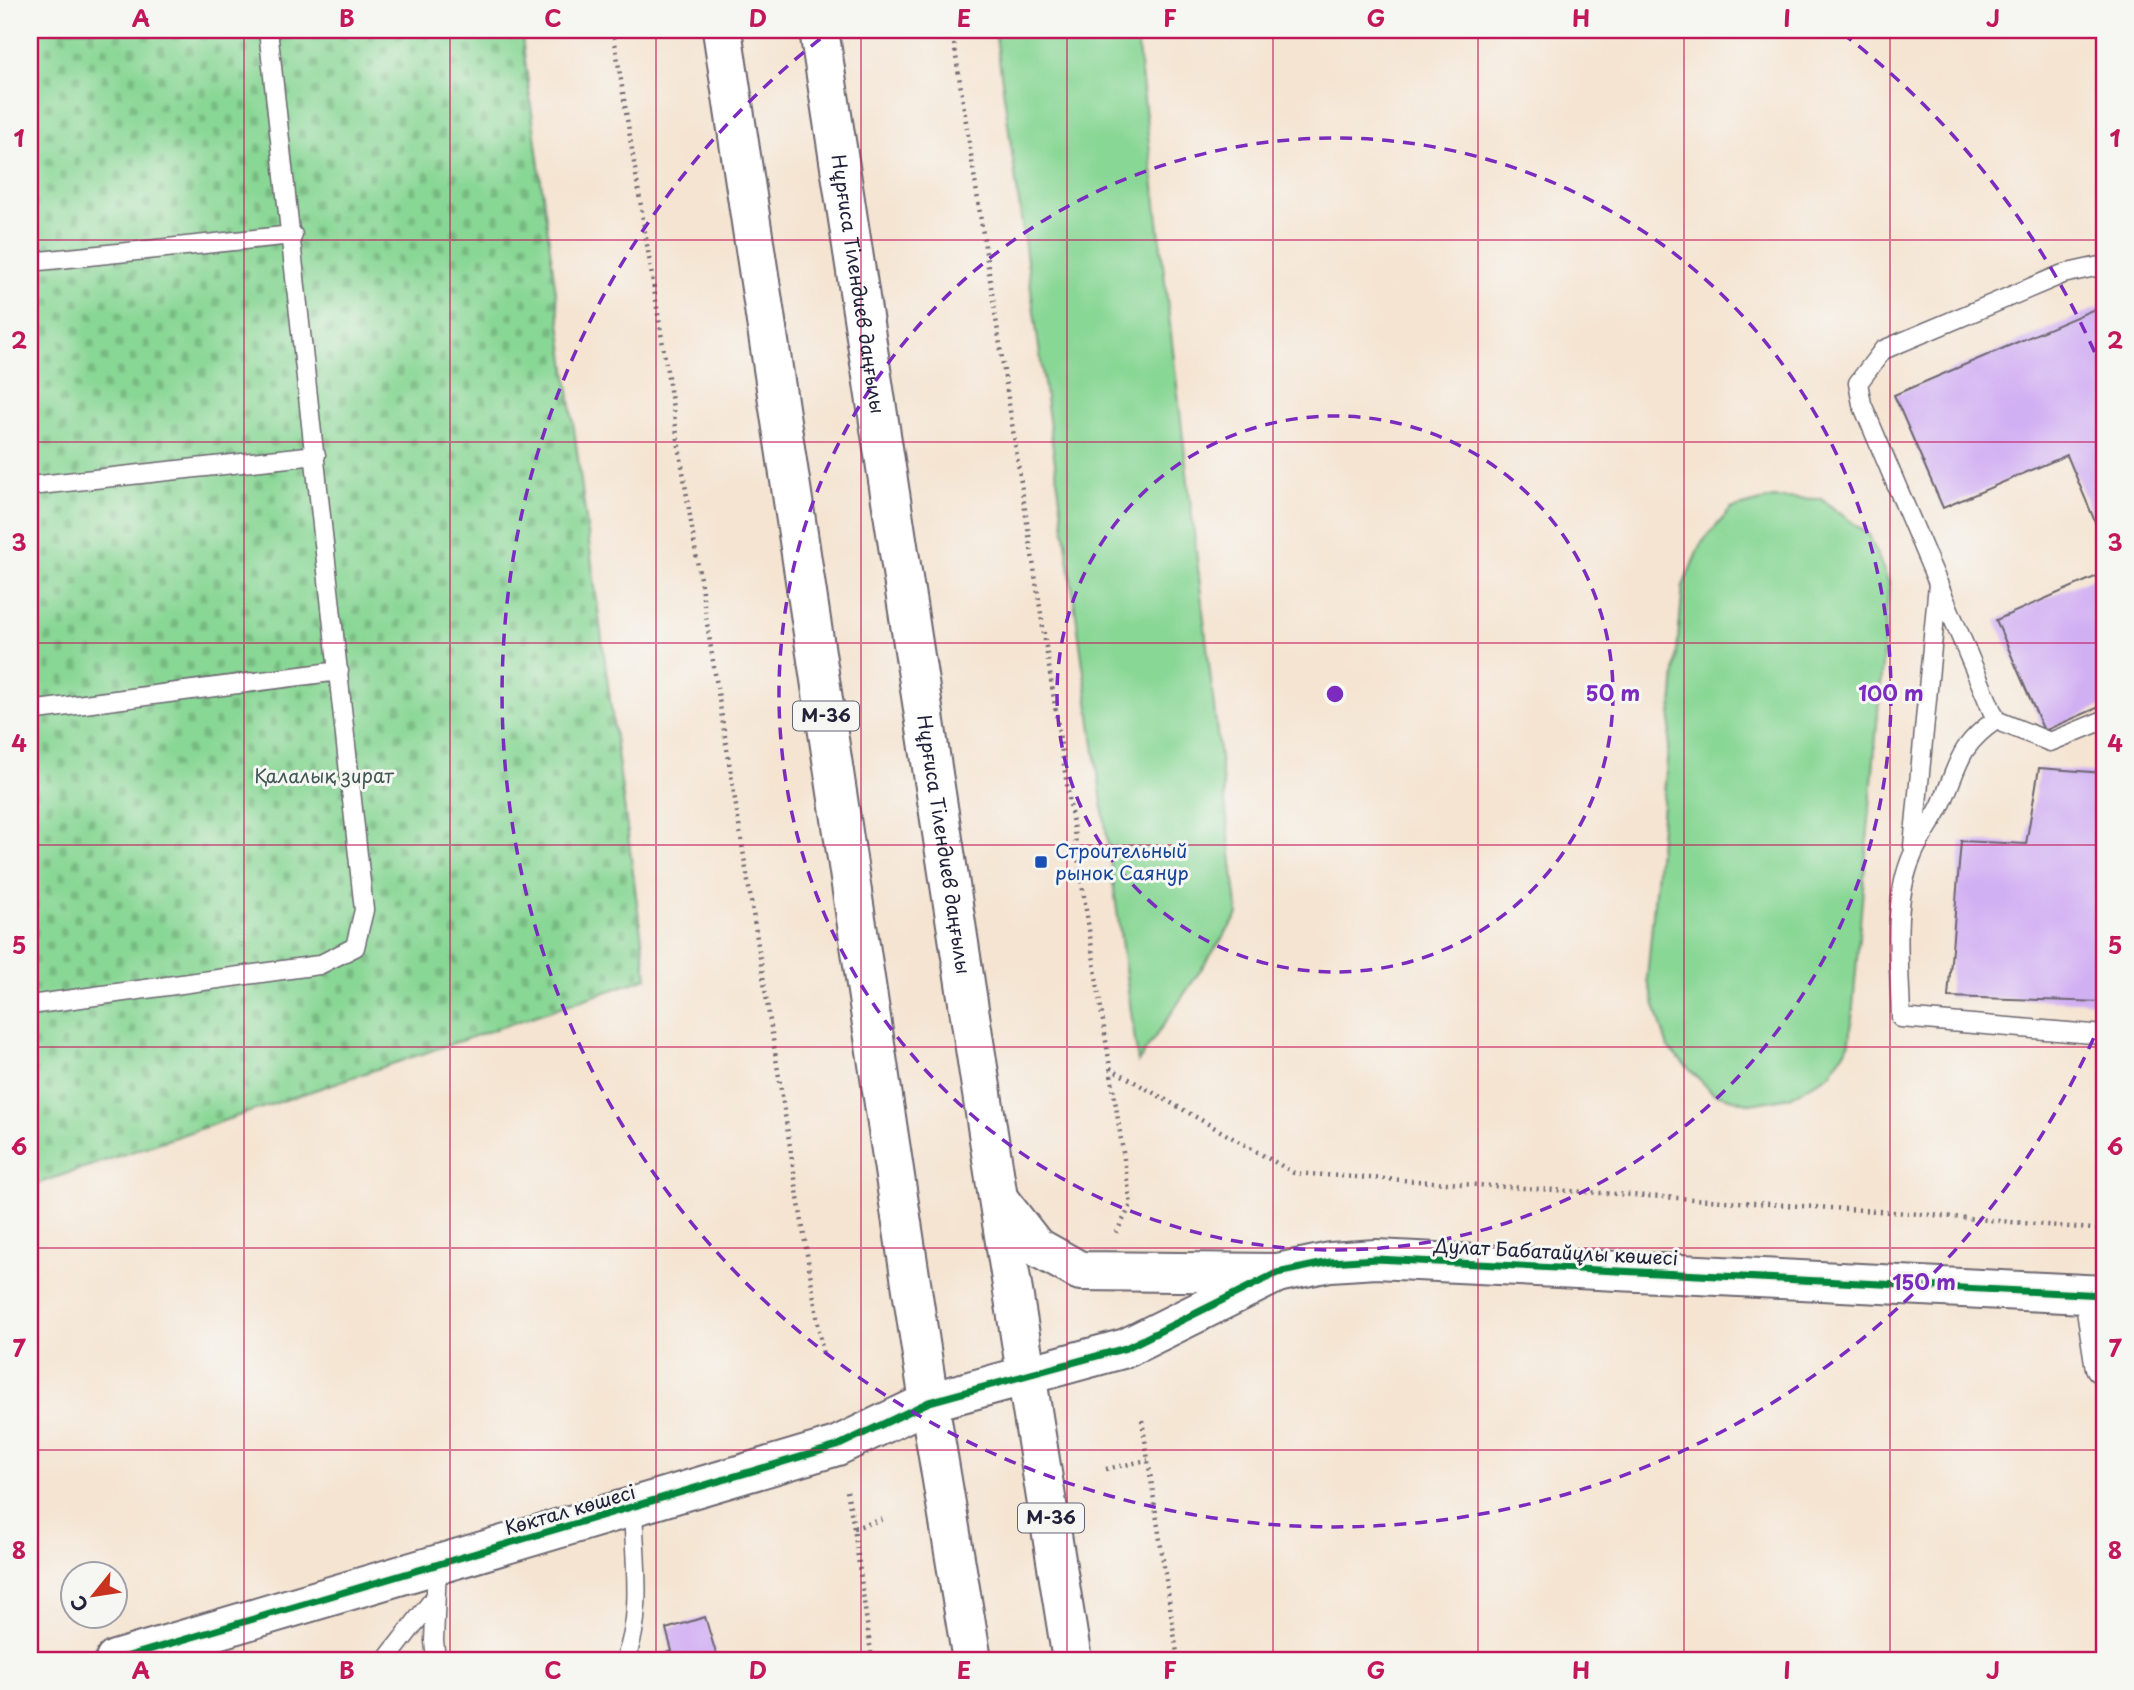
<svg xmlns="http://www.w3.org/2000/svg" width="2134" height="1690" viewBox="0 0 2134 1690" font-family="'Playpen Sans',sans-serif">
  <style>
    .grass { fill: #89d795; stroke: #567c68; stroke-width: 2 }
    .cemetery { fill: url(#cemetery-stones); stroke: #567c68; stroke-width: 2 }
    .building { fill: #d1aff3 }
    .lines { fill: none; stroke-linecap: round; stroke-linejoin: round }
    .lane-casing { stroke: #6c6670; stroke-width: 21 }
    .street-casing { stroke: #6c6670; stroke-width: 40 }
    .secondary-casing { stroke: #6c6670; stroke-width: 42 }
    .primary-casing { stroke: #6c6670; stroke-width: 42 }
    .path { stroke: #6c6670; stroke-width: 4.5; stroke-dasharray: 2 5; stroke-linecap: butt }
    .lane { stroke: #fff; stroke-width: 18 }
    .street { stroke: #fff; stroke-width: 37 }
    .secondary { stroke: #fff; stroke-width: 38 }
    .primary { stroke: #fff; stroke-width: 38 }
    .cycleway-casing { stroke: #f6f6f2; stroke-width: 11 }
    .cycleway { stroke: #00873e; stroke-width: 7 }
    .grid { fill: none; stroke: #c2185b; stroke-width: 2; stroke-opacity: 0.55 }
    .ring { fill: none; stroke: #7b2cbf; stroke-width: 3.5; stroke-dasharray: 12 9 }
    .transit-dot { fill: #1a4fb4; stroke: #f6f6f2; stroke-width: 2.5 }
    .labels { text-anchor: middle; stroke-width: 6; stroke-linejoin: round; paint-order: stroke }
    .shield { fill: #f6f6f2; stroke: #626272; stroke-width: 2 }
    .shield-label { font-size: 18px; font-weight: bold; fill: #22223b }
    .street-label { font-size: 19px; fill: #22223b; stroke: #f6f6f2 }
    .park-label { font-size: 19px; fill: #415856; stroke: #f6f6f2 }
    .transit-label { font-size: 19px; fill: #164399; stroke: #f6f6f2; text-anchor: start }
    .centre { fill: #7b2cbf; stroke: #f6f6f2; stroke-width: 3.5 }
    .ring-label { font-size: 21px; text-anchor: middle; font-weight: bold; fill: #7b2cbf; stroke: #f6f6f2; stroke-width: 6; stroke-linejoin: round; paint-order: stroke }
    .neatline { fill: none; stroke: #c2185b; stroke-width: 2.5 }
    .grid-label { font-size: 23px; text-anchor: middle; font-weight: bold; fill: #c2185b }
  </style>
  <defs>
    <pattern id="cemetery-stones" width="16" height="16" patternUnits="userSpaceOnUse" patternTransform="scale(1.75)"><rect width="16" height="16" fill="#89d795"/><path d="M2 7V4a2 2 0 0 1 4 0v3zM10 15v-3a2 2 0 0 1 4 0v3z" fill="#76b881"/></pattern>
  </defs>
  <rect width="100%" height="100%" fill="#f6f6f2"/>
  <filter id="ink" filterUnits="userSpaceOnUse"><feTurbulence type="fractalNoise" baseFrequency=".0143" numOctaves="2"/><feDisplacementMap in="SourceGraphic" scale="14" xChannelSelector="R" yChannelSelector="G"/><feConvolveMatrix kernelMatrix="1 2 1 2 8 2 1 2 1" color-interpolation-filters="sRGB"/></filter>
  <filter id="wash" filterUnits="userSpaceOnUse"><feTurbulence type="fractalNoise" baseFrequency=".00686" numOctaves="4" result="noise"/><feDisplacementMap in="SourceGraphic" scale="28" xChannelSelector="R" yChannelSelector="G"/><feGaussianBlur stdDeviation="1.57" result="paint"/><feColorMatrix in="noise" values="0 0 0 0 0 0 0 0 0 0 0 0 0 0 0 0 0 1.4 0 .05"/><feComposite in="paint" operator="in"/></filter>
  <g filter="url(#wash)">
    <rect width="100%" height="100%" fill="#f5e4d1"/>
    <path class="grass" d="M 995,30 L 1136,30 L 1238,915 L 1138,1062 Z
      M 1773,498 L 1821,499 L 1869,535 L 1889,583 L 1850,1042 L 1830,1074 L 1790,1097 L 1751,1104 L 1713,1093 L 1668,1048 L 1647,979 L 1683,586 L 1700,545 L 1731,509 Z"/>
    <path class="cemetery" d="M 30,30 L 521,30 L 647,978 L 30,1186 Z"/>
    <g id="blocks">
      <path class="building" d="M 2104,305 L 2104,543 L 2067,455 L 1943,508 L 1894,395 Z
        M 2104,573 L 2104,705 L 2044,731 L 1996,620 Z
        M 2039,768 L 2104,773 L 2104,1002 L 1948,997 L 1961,841 L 2026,844 Z
        M 705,1617 L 718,1660 L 641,1660 L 672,1651 L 666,1629 Z"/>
    </g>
  </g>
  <g filter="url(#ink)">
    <use href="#blocks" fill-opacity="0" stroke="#6c6670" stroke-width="2"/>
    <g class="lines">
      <g class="lane-casing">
        <path id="lane" d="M 30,262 L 293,235
          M 30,486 L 316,455
          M 30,711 L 339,671
          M 1996,720 L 1862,404 L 1858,383 L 1883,350 L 2063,274 L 2104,265
          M 2104,720 L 2050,742 L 1996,720 C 1956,747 1959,767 1940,807 C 1932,823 1920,837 1913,854 C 1891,903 1900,965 1901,1018 L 2104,1035
          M 1913,846 L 1938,584
          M 30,1005 L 319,965 L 355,947 L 364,910 L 268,30
          M 386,1660 L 435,1597
          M 436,1660 L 434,1641 L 437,1565
          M 625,1660 C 644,1615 634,1556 633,1507"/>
      </g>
      <g class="street-casing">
        <path id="street" d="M 2093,1294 L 2104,1365"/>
      </g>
      <g class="secondary-casing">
        <path id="secondary" d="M 115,1660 L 837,1446 L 929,1402 L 1126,1348 L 1277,1273 L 1330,1262 L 1376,1259 L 2104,1295"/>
      </g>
      <g class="primary-casing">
        <g id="primary">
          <path d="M 722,30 L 929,1402 L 972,1660"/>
          <path id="s1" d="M 819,30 L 998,1198 L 1072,1660"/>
          <path d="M 1000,1201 L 1035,1246 L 1080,1271 L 1277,1273"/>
        </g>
      </g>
      <path class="path" d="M 613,30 L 823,1355
        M 952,30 L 1131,1205 L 1116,1233
        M 1110,1068 L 1294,1173 L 1908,1213 L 2104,1230
        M 1142,1420 L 1178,1660
        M 1106,1469 L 1148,1460
        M 847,1491 L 854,1528
        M 872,1660 L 854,1528 L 884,1519"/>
      <use href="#lane" class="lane"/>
      <use href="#street" class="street"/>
      <use href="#secondary" class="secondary"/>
      <use href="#primary" class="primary"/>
      <g class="cycleway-casing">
        <path id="cycleway" d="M 115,1660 L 837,1446 L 929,1402 L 1126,1348 L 1277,1273 L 1330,1262 L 1376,1259 L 2104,1295"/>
      </g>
      <use href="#cycleway" class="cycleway"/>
    </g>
  </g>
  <path class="grid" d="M 244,30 L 244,1660M 450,30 L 450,1660M 656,30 L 656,1660M 861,30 L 861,1660M 1067,30 L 1067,1660M 1273,30 L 1273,1660M 1478,30 L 1478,1660M 1684,30 L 1684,1660M 1890,30 L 1890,1660M 30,240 L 2104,240M 30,442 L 2104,442M 30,643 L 2104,643M 30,845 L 2104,845M 30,1047 L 2104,1047M 30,1248 L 2104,1248M 30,1450 L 2104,1450"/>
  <g class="ring">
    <circle cx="1335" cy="694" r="278"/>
    <circle cx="1335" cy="694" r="556"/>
    <path d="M2102 1019A833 833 0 1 1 828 33M1842 33A833 833 0 0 1 2102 369"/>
  </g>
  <rect class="transit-dot" x="1034" y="855" width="14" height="14" rx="3.5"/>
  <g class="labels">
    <g class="shield">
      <rect x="793" y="701.5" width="66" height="29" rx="5"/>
      <rect x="1018" y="1503.5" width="66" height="29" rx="5"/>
    </g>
    <g class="shield-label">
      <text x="826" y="722">M-36</text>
      <text x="1051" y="1524">M-36</text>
    </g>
    <g class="street-label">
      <text dy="7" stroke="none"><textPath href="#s1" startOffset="257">Нұрғиса Тілендиев даңғылы</textPath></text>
      <text dy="7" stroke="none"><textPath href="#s1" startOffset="824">Нұрғиса Тілендиев даңғылы</textPath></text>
      <text transform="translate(1556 1252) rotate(3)" y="7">Дулат Бабатайұлы көшесі</text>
      <text transform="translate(570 1510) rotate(-16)" y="7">Көктал көшесі</text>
    </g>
    <g class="park-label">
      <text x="324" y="783">Қалалық зират</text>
    </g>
    <g class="transit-label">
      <text x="1055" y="858">Строительный<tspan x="1055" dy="22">рынок Саянур</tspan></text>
    </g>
  </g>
  <circle cx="1335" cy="694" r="10" class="centre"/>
  <g class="ring-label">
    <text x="1613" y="701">50 m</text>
    <text x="1891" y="701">100 m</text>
    <text x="1924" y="1290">150 m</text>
  </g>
  <rect width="2134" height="1690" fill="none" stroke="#f6f6f2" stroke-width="77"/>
  <g transform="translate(94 1595) rotate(240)"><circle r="33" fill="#f6f6f2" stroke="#a1a1a9" stroke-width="2"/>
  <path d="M0-5L12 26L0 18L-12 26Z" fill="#c8321e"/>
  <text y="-10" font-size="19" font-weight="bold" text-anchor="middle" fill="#22223b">С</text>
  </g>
  <rect x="38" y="38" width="2058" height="1614" class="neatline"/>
  <g class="grid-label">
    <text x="141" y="27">A</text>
    <text x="347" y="27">B</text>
    <text x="553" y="27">C</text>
    <text x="758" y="27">D</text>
    <text x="964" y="27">E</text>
    <text x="1170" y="27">F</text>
    <text x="1376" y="27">G</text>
    <text x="1581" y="27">H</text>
    <text x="1787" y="27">I</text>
    <text x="1993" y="27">J</text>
    <text x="19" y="147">1</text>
    <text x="2115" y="147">1</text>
    <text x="19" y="349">2</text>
    <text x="2115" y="349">2</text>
    <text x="19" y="551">3</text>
    <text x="2115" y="551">3</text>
    <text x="19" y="752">4</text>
    <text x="2115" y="752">4</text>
    <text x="19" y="954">5</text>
    <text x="2115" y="954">5</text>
    <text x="19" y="1155">6</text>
    <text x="2115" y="1155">6</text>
    <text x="19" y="1357">7</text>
    <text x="2115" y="1357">7</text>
    <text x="19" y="1559">8</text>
    <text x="2115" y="1559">8</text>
    <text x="141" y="1679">A</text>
    <text x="347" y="1679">B</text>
    <text x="553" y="1679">C</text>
    <text x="758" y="1679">D</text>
    <text x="964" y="1679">E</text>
    <text x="1170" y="1679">F</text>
    <text x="1376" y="1679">G</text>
    <text x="1581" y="1679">H</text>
    <text x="1787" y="1679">I</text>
    <text x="1993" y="1679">J</text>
  </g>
</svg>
